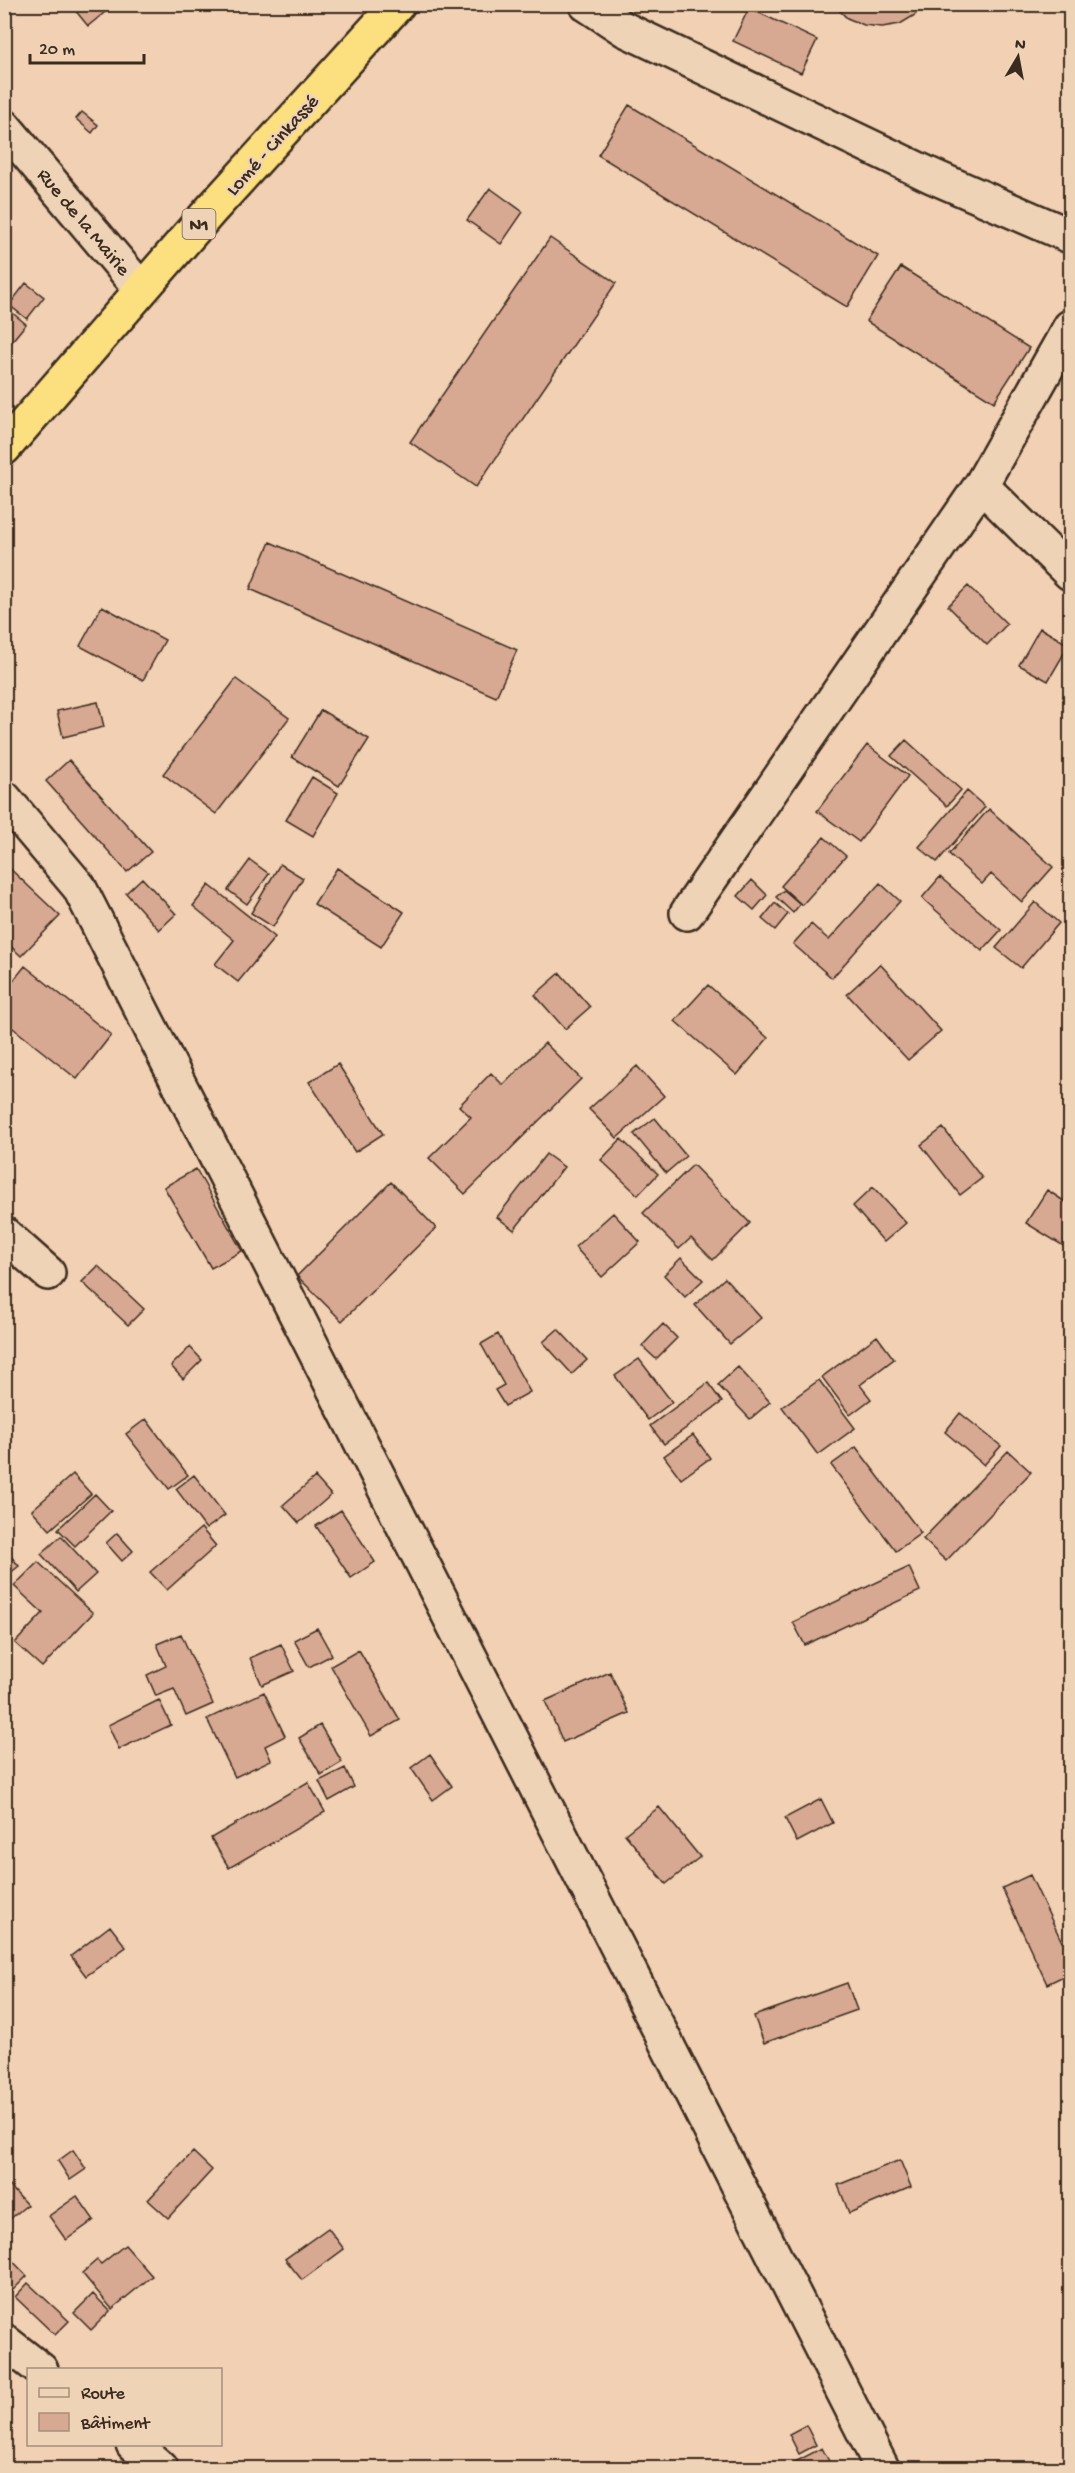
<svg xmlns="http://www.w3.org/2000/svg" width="1075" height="2473" viewBox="0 0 1075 2473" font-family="'Gochi Hand',sans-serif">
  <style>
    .building { fill: #d8a992; stroke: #3b2a1e; stroke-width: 1.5 }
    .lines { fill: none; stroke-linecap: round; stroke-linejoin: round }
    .minor-casing { stroke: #3b2a1e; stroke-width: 38 }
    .highway-casing { stroke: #3b2a1e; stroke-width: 38 }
    .minor { stroke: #efd3b6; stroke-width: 33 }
    .highway { stroke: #fce080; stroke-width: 33 }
    .labels { text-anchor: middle; stroke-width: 4.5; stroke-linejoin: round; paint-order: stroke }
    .shield { fill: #efd3b6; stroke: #715d4c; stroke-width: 1.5 }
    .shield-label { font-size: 18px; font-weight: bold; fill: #3b2a1e }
    .street-label { font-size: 20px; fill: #3b2a1e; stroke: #efd3b6 }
  </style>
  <rect width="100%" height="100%" fill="#f1d0b4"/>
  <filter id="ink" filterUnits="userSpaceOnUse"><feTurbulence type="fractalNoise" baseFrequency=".0167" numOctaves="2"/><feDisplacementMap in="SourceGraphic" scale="12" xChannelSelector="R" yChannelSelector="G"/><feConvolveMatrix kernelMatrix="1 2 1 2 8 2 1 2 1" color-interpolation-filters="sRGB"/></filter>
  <g filter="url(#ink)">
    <path class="building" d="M 70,4 L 115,4 L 88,26 Z
      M 833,4 L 924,4 L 915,15 L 900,24 L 882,27 L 864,25 L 847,18 Z
      M 749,8 L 817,40 L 801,73 L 733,41 Z
      M 629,105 L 878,256 L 847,307 L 598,155 Z
      M 82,112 L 98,125 L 92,133 L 76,119 Z
      M 490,188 L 523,212 L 501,244 L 467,220 Z
      M 550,238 L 616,283 L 476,487 L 410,442 Z
      M 901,267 L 1029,348 L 994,402 L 866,321 Z
      M 26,283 L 44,297 L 27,319 L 9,305 Z
      M 4,306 L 26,324 L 7,347 L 4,345 Z
      M 270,542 L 517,650 L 496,697 L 250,589 Z
      M 968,586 L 1007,624 L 987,645 L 948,606 Z
      M 102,606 L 165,640 L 143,680 L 80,646 Z
      M 1040,628 L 1069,645 L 1048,681 L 1019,665 Z
      M 236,679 L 289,718 L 216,814 L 163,774 Z
      M 98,702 L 104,727 L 63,737 L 57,711 Z
      M 321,710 L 369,739 L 339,786 L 292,757 Z
      M 906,740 L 961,790 L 947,806 L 891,756 Z
      M 867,745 L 908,776 L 859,842 L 817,811 Z
      M 69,760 L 151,852 L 127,872 L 46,781 Z
      M 312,777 L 338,793 L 313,836 L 286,820 Z
      M 967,791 L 985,807 L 937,862 L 919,847 Z
      M 989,809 L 1053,867 L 1022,902 L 991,874 L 982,884 L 949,854 Z
      M 824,837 L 846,856 L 802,905 L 781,886 Z
      M 250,860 L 269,874 L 247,904 L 228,890 Z
      M 4,863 L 60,916 L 21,956 L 4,940 Z
      M 280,864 L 303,878 L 273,927 L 251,913 Z
      M 337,868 L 404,912 L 381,947 L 314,904 Z
      M 940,877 L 1001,930 L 982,951 L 922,898 Z
      M 142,878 L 176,914 L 159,930 L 126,893 Z
      M 752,880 L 767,895 L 754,910 L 738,896 Z
      M 880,883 L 900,901 L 832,978 L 793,944 L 811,924 L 829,940 Z
      M 209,885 L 275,937 L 238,982 L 215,964 L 234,940 L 193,906 Z
      M 784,890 L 800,904 L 793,913 L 776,897 Z
      M 1035,902 L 1059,923 L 1021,968 L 996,948 Z
      M 775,903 L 788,914 L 775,930 L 762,919 Z
      M 880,964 L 941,1031 L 908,1060 L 847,994 Z
      M 25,966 L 111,1035 L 77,1079 L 4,1021 L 4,992 Z
      M 560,973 L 590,1007 L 565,1029 L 535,995 Z
      M 708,985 L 768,1038 L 737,1075 L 675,1021 Z
      M 545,1043 L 581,1079 L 465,1194 L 429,1158 L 471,1117 L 459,1106 L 491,1073 L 503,1085 Z
      M 338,1064 L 383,1134 L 355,1152 L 309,1082 Z
      M 637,1066 L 664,1096 L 617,1138 L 589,1109 Z
      M 655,1118 L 686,1156 L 666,1173 L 634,1134 Z
      M 943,1128 L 982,1178 L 960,1195 L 921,1145 Z
      M 621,1139 L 658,1174 L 638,1195 L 601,1160 Z
      M 546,1154 L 564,1167 L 514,1230 L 497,1217 Z
      M 693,1165 L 750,1223 L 713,1260 L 691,1238 L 679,1249 L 643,1213 Z
      M 196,1169 L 242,1251 L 211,1268 L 164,1187 Z
      M 391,1182 L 436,1228 L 342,1321 L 297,1276 Z
      M 873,1187 L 906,1223 L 884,1242 L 853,1206 Z
      M 1047,1190 L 1070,1205 L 1070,1250 L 1026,1223 Z
      M 613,1213 L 640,1242 L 602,1277 L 575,1247 Z
      M 681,1258 L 703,1280 L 685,1297 L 664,1275 Z
      M 98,1266 L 144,1309 L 128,1325 L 82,1282 Z
      M 725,1278 L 761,1318 L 730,1344 L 695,1305 Z
      M 663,1324 L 677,1338 L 656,1359 L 642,1346 Z
      M 558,1329 L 587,1360 L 572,1374 L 543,1342 Z
      M 498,1334 L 530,1392 L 505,1406 L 495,1390 L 504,1385 L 481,1344 Z
      M 877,1336 L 894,1359 L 860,1385 L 871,1399 L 850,1415 L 822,1377 Z
      M 190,1347 L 202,1360 L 183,1379 L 171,1366 Z
      M 639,1359 L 672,1402 L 648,1420 L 615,1376 Z
      M 738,1367 L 770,1402 L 750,1419 L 718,1385 Z
      M 819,1380 L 855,1428 L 818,1455 L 782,1407 Z
      M 708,1383 L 722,1402 L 664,1444 L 650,1426 Z
      M 960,1413 L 1001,1446 L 984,1465 L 945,1432 Z
      M 146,1419 L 188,1475 L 169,1489 L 126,1434 Z
      M 693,1435 L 710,1458 L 681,1479 L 664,1456 Z
      M 856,1447 L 921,1533 L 896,1551 L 831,1465 Z
      M 1008,1451 L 1031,1472 L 946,1561 L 923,1539 Z
      M 73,1474 L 91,1494 L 50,1530 L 32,1510 Z
      M 194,1475 L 225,1515 L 206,1529 L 176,1489 Z
      M 315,1477 L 331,1495 L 299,1523 L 283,1505 Z
      M 95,1494 L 111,1511 L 75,1546 L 58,1529 Z
      M 341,1510 L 375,1562 L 351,1578 L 316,1526 Z
      M 201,1528 L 216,1546 L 167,1590 L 150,1572 Z
      M 117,1533 L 133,1551 L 122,1561 L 106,1543 Z
      M 61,1536 L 96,1574 L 76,1592 L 41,1554 Z
      M 4,1548 L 19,1566 L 4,1578 Z
      M 38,1562 L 93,1613 L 42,1667 L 15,1643 L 43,1613 L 14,1586 Z
      M 909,1567 L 920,1591 L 805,1645 L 793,1622 Z
      M 317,1628 L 332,1655 L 309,1667 L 294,1640 Z
      M 181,1634 L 213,1704 L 186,1716 L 174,1689 L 156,1696 L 147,1675 L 166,1666 L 157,1644 Z
      M 281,1644 L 294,1671 L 262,1685 L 250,1658 Z
      M 359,1650 L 400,1720 L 371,1736 L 331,1666 Z
      M 610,1672 L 629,1713 L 563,1742 L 545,1701 Z
      M 264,1692 L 285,1736 L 265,1746 L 271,1760 L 235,1777 L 207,1719 Z
      M 159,1700 L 171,1725 L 119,1749 L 108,1725 Z
      M 320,1725 L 342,1762 L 321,1775 L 299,1738 Z
      M 430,1754 L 452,1786 L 433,1800 L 411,1768 Z
      M 345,1768 L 354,1787 L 329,1801 L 319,1781 Z
      M 308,1782 L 325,1812 L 229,1868 L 211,1838 Z
      M 821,1799 L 833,1823 L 797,1842 L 785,1818 Z
      M 659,1807 L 700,1857 L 666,1884 L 625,1834 Z
      M 1030,1875 L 1062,1942 L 1070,1938 L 1070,1973 L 1047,1984 L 1002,1888 Z
      M 110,1926 L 126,1947 L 86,1976 L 71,1956 Z
      M 847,1983 L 857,2010 L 764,2043 L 754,2016 Z
      M 73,2150 L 86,2169 L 70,2180 L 58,2161 Z
      M 193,2152 L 212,2170 L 168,2218 L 148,2200 Z
      M 900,2160 L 911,2187 L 849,2213 L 838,2185 Z
      M 8,2184 L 27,2205 L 4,2224 L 4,2187 Z
      M 77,2196 L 94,2220 L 66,2240 L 49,2216 Z
      M 328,2228 L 344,2249 L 302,2280 L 285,2259 Z
      M 125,2245 L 152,2276 L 112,2309 L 82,2273 L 97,2260 L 101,2264 Z
      M 4,2252 L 27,2276 L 11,2292 L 4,2284 Z
      M 28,2283 L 69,2321 L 55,2335 L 15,2297 Z
      M 93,2294 L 110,2311 L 91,2330 L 74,2313 Z
      M 806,2425 L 816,2445 L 799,2454 L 789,2434 Z
      M 822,2448 L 832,2467 L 790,2468 L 789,2465 Z"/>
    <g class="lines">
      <g class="minor-casing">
        <path id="minor" d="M 586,4 L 624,29 L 932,176 L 1070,236
          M 4,126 L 141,289
          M 1070,327 L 981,485 L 1070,573
          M 4,798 L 79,887 L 882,2468
          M 687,913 L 981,485
          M 4,1234 L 48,1273
          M 4,2341 L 41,2370
          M 133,2444 L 161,2468"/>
      </g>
      <g class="highway-casing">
        <path id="highway" d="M 4,448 L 210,211 L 398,4"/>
      </g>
      <use href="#minor" class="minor"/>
      <use href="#highway" class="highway"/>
    </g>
  </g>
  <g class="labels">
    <rect class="shield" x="182.5" y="209" width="33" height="30" rx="4.5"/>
    <g class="shield-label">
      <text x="199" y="230">N1</text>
    </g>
    <g class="street-label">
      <text transform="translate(271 144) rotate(-48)" y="7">Lomé - Cinkassé</text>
      <text transform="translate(85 221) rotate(50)" y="7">Rue de la Mairie</text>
    </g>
  </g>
  <rect width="1075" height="2473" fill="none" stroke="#efd3b6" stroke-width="24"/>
  <rect x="12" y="12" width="1051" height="2449" fill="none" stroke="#3b2a1e" stroke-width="2" filter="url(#ink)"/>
  <rect x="27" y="2368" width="195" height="78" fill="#efd3b6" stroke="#a78f79" stroke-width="1.5"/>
  <rect x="39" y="2388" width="30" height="9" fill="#efd3b6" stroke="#a78f79" stroke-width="1.5"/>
  <text x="81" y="2398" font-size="18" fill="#3b2a1e">Route</text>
  <rect x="39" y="2413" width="30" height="18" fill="#d8a992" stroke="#a78f79" stroke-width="1.5"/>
  <text x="81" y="2428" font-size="18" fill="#3b2a1e">Bâtiment</text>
  <g transform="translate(1018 57) rotate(10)" stroke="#efd3b6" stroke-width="4.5" paint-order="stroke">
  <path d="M0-4.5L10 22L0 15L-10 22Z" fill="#3b2a1e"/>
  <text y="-9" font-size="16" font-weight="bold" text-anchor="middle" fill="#3b2a1e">N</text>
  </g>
  <path d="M30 54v9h114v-9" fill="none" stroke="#3b2a1e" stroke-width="3"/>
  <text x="39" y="54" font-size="18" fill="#3b2a1e" stroke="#efd3b6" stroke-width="4.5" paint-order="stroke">20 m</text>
</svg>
